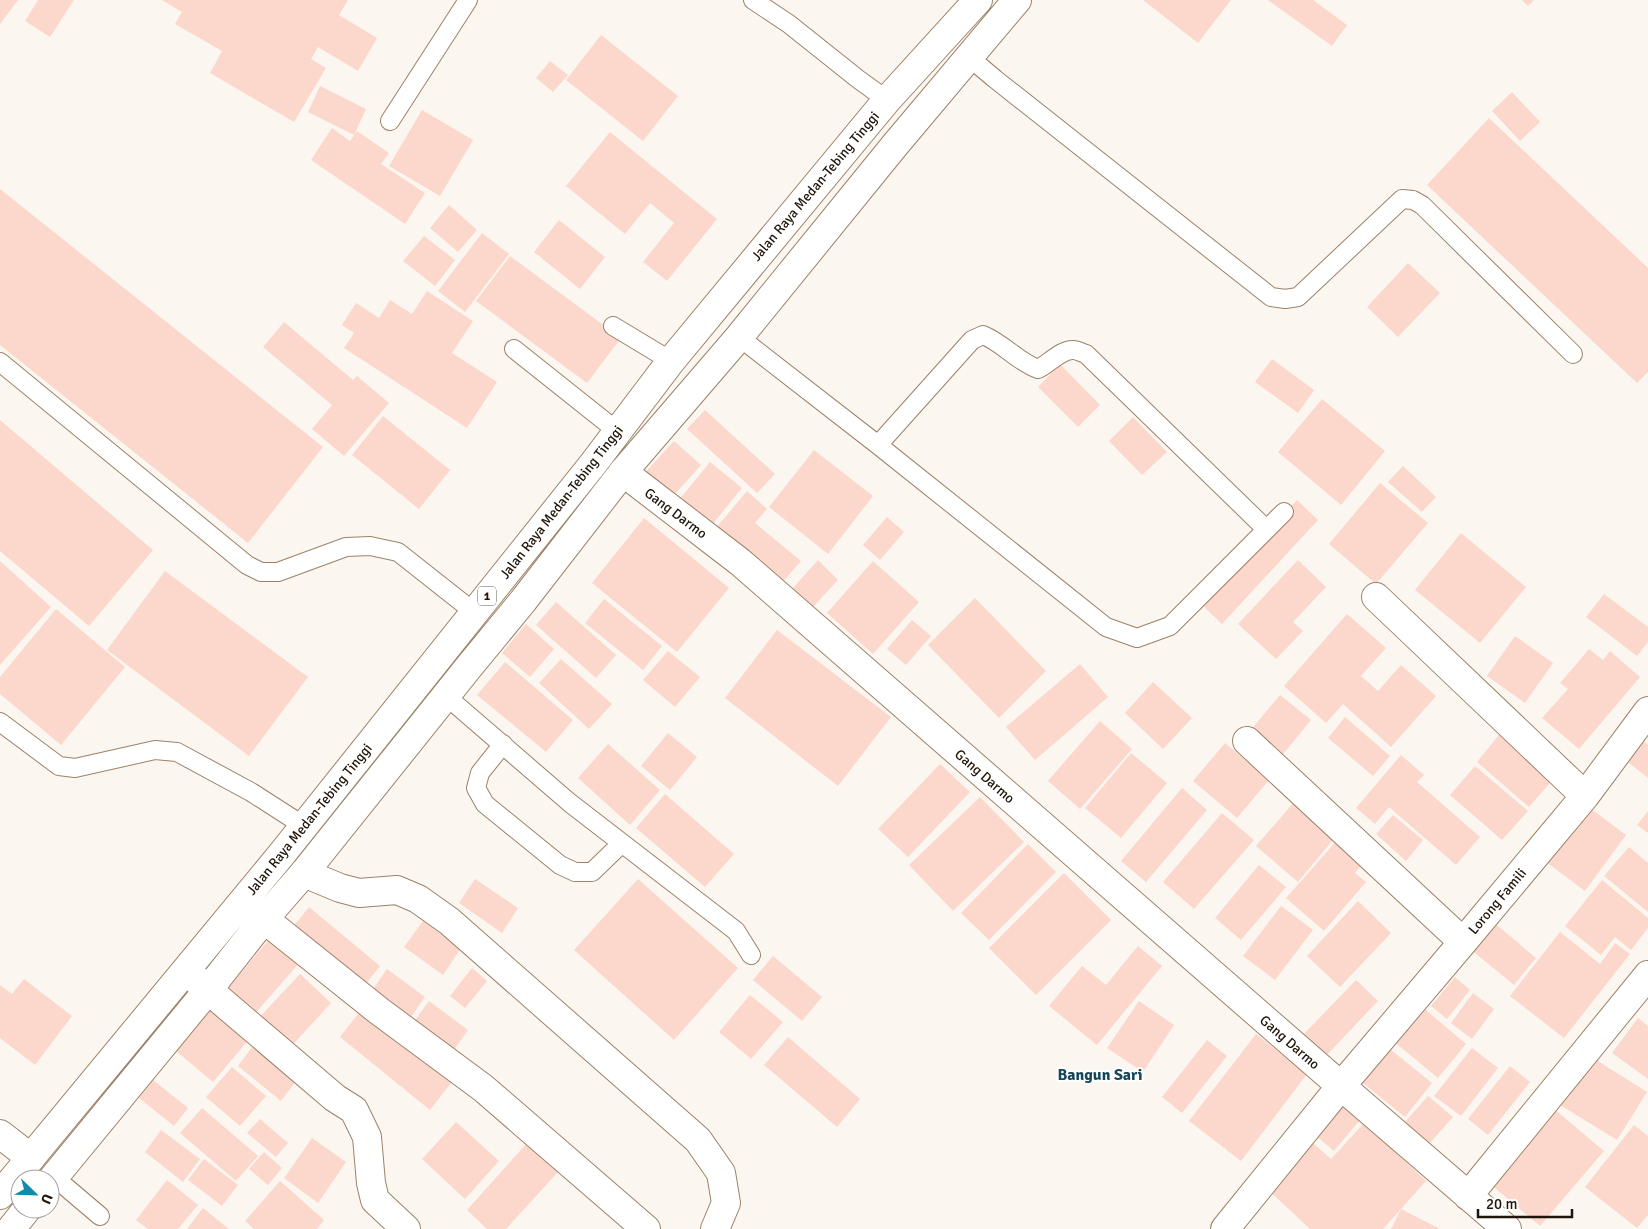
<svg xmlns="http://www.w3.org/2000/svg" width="1648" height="1229" viewBox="0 0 1648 1229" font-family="Signika,sans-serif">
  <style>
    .building { fill: #fcd7cb }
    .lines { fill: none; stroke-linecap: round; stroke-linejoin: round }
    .lane-casing { stroke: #9c8268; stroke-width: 20 }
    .street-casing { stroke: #9c8268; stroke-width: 30 }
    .highway-casing { stroke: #9c8268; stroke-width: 30 }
    .lane { stroke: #fff; stroke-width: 18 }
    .street { stroke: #fff; stroke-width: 28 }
    .highway { stroke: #fff; stroke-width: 28 }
    .labels { text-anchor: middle; stroke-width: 4; stroke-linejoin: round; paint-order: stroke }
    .shield { fill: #fff; stroke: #625b54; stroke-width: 1 }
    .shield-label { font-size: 12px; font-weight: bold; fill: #1f150a }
    .street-label { font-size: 14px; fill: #1f150a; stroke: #fff }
    .quarter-label { font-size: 16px; font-weight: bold; fill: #154759; stroke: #fff }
  </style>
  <rect width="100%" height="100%" fill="#fcf6f0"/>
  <path class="building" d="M 0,0 L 18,0 L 0,24 Z
    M 38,0 L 74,0 L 50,37 L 25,21 Z
    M 162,0 L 348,0 L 339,15 L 377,38 L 358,71 L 318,47 L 311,59 L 326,68 L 294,122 L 210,73 L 222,51 L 175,24 L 182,12 Z
    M 1143,0 L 1231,0 L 1198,43 Z
    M 1268,0 L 1313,0 L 1347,25 L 1332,46 Z
    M 1522,0 L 1534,0 L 1528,6 Z
    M 601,35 L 678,96 L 643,141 L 566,80 Z
    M 550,61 L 568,75 L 553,92 L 536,78 Z
    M 320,86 L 366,109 L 354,135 L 308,112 Z
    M 1512,92 L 1540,122 L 1520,141 L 1492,111 Z
    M 422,110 L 473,140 L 440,196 L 389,166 Z
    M 1489,118 L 1648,268 L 1648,372 L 1637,383 L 1427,185 Z
    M 332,128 L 350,141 L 357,131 L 389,153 L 381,164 L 425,193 L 405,224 L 311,160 Z
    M 610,132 L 717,219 L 667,281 L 643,262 L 674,223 L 650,203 L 625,234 L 566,186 Z
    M 0,189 L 323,447 L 248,543 L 0,345 Z
    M 449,205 L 477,230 L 458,252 L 430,228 Z
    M 559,220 L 605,257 L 580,289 L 534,252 Z
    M 482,233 L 509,254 L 465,312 L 438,291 Z
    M 424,236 L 455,260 L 435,286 L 403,261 Z
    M 510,256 L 621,338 L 587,383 L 476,301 Z
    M 1408,263 L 1440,293 L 1398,337 L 1367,307 Z
    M 427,291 L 473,321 L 452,353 L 497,382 L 467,428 L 344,348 L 354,333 L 342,325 L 356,303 L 379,318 L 390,300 L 412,314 Z
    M 284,322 L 353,380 L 357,376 L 389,403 L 344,456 L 312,429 L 332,405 L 263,347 Z
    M 1272,359 L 1314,390 L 1298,413 L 1255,382 Z
    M 1060,364 L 1100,405 L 1078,427 L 1038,387 Z
    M 1322,399 L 1385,451 L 1341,505 L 1278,452 Z
    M 705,410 L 775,474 L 757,493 L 687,429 Z
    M 383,416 L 450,470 L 419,509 L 352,455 Z
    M 1133,417 L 1167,452 L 1142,475 L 1109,441 Z
    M 0,420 L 153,550 L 89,626 L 0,551 Z
    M 674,441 L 701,465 L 668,502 L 641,477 Z
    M 814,450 L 873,496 L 828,554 L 769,507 Z
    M 710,462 L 742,488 L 707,531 L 675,505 Z
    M 1403,466 L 1436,497 L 1422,512 L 1388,482 Z
    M 1380,483 L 1428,523 L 1376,584 L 1329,544 Z
    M 747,491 L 767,509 L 755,523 L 801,561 L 781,584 L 716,528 Z
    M 1297,500 L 1318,520 L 1222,624 L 1201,604 Z
    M 887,517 L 904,532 L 880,560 L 863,545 Z
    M 644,518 L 729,588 L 677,652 L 592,583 Z
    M 1461,533 L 1526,587 L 1480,643 L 1415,590 Z
    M 818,560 L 838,580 L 812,608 L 792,589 Z
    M 1298,560 L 1326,587 L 1293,622 L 1303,631 L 1276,659 L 1238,624 Z
    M 0,561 L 51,607 L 0,665 Z
    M 873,561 L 919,602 L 873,654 L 827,613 Z
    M 165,571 L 308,677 L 249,756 L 107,650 Z
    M 1604,594 L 1648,627 L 1648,642 L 1637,656 L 1586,617 Z
    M 975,598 L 1046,671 L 999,718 L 928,645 Z
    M 604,599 L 662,646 L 643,670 L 585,623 Z
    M 556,602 L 616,655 L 596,678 L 536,625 Z
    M 56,609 L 125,667 L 61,745 L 0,694 L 0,677 Z
    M 1347,614 L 1386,648 L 1361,676 L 1378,691 L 1401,665 L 1436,696 L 1391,747 L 1343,704 L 1326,723 L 1284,686 Z
    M 912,620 L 931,636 L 906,665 L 887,649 Z
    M 526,624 L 554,649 L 530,677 L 502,653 Z
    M 777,630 L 891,717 L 838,786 L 725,698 Z
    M 1515,636 L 1553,663 L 1525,703 L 1487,676 Z
    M 1589,649 L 1603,660 L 1610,651 L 1640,677 L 1579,749 L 1542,718 L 1568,689 L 1560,683 Z
    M 668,651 L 700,677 L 675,707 L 643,680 Z
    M 561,659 L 612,704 L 589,729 L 539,683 Z
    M 505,662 L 573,720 L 546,752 L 477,695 Z
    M 1080,664 L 1108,697 L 1035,760 L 1006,727 Z
    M 1153,682 L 1192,718 L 1163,749 L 1125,713 Z
    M 1280,695 L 1311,720 L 1280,758 L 1249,732 Z
    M 1345,717 L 1390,756 L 1373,776 L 1328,738 Z
    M 1100,721 L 1132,749 L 1080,809 L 1048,781 Z
    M 1503,730 L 1556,776 L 1529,807 L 1477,762 Z
    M 668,733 L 697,757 L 670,790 L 641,766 Z
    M 1641,739 L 1648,745 L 1648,778 L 1624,759 Z
    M 1225,743 L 1269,780 L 1237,818 L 1193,781 Z
    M 608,744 L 660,790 L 630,825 L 578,778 Z
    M 1131,753 L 1167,783 L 1121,838 L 1085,808 Z
    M 1401,755 L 1424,775 L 1417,782 L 1480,837 L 1456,865 L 1389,807 L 1375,824 L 1356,808 Z
    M 940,764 L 970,792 L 908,857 L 878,829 Z
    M 1475,766 L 1528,811 L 1502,840 L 1450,795 Z
    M 1182,788 L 1207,810 L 1146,882 L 1121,861 Z
    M 665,794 L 734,854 L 705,887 L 636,828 Z
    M 980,797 L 1024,842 L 953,911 L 909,865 Z
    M 1296,800 L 1337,835 L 1298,882 L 1256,846 Z
    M 1586,805 L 1626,835 L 1585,891 L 1545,861 Z
    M 1648,811 L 1648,833 L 1637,825 Z
    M 1222,813 L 1254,840 L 1194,909 L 1163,882 Z
    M 1393,815 L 1423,840 L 1406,861 L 1376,834 Z
    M 1340,837 L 1366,860 L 1355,873 L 1366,882 L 1324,931 L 1286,898 Z
    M 1028,844 L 1056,872 L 989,940 L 961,913 Z
    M 1629,847 L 1648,863 L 1648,912 L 1604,876 Z
    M 1259,865 L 1286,887 L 1241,940 L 1215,918 Z
    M 1064,873 L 1111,920 L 1036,995 L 989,948 Z
    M 475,879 L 518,908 L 502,933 L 459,903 Z
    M 638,879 L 738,968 L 674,1040 L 574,950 Z
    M 1602,880 L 1648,918 L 1648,928 L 1631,950 L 1615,937 L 1601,955 L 1565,926 Z
    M 1358,901 L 1391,933 L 1340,987 L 1307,956 Z
    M 1281,906 L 1313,930 L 1275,980 L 1243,956 Z
    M 309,907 L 380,966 L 360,991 L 288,933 Z
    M 423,921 L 461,948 L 443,975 L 404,947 Z
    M 1492,921 L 1536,958 L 1514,985 L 1470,949 Z
    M 1560,932 L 1600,964 L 1615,943 L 1630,954 L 1564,1038 L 1510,996 Z
    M 272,936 L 301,961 L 252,1017 L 224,992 Z
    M 1138,946 L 1162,966 L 1097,1045 L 1049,1006 L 1082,966 L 1106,985 Z
    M 773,956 L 822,997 L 802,1021 L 753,980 Z
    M 472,968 L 487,981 L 465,1008 L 450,996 Z
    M 387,969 L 425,997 L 406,1024 L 368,996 Z
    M 300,974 L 331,1003 L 288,1050 L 256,1021 Z
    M 1455,977 L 1470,990 L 1447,1019 L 1431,1006 Z
    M 24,979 L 72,1016 L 35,1065 L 0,1038 L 0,985 L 12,994 Z
    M 1356,980 L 1378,1001 L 1323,1059 L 1301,1037 Z
    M 1473,993 L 1494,1009 L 1472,1039 L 1451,1023 Z
    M 750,995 L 783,1022 L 751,1059 L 719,1032 Z
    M 429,1001 L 468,1030 L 450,1056 L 410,1027 Z
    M 1139,1001 L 1174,1025 L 1143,1072 L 1107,1048 Z
    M 214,1004 L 251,1037 L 213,1082 L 175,1050 Z
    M 365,1005 L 455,1078 L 430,1110 L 340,1037 Z
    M 1420,1005 L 1466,1044 L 1438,1078 L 1392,1040 Z
    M 1638,1018 L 1648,1026 L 1648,1079 L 1612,1053 Z
    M 1256,1034 L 1307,1074 L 1241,1161 L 1189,1121 Z
    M 788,1037 L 860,1099 L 837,1127 L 764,1065 Z
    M 1207,1040 L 1227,1056 L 1182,1113 L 1162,1097 Z
    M 255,1043 L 299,1077 L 281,1101 L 238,1066 Z
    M 1385,1045 L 1432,1083 L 1405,1117 L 1358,1079 Z
    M 1472,1048 L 1498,1068 L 1461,1116 L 1434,1096 Z
    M 1590,1056 L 1647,1092 L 1617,1140 L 1560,1105 Z
    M 1510,1066 L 1530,1082 L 1488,1135 L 1468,1119 Z
    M 232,1067 L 266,1096 L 240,1126 L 206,1097 Z
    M 153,1080 L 188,1108 L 174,1126 L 139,1098 Z
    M 1428,1096 L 1453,1117 L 1430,1143 L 1405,1122 Z
    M 1335,1099 L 1360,1120 L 1334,1151 L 1309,1130 Z
    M 202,1108 L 258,1156 L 236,1181 L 180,1133 Z
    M 1553,1108 L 1604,1151 L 1540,1226 L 1490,1184 Z
    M 260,1119 L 288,1143 L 276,1157 L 247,1133 Z
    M 456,1122 L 499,1161 L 465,1199 L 422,1159 Z
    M 1364,1123 L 1426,1181 L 1383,1229 L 1310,1229 L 1262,1184 L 1305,1136 L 1331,1159 Z
    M 1634,1125 L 1648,1136 L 1648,1215 L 1637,1228 L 1585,1187 Z
    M 161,1130 L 200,1159 L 183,1182 L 145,1152 Z
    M 312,1138 L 346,1162 L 318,1203 L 284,1178 Z
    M 527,1143 L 558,1172 L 506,1229 L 487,1229 L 467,1210 Z
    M 264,1152 L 282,1168 L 268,1185 L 249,1169 Z
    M 204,1159 L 238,1185 L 222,1206 L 188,1180 Z
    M 167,1180 L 198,1205 L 178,1229 L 148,1229 L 136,1220 Z
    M 280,1181 L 324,1220 L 317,1229 L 254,1229 L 245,1221 Z
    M 203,1208 L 229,1229 L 187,1229 Z
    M 1401,1209 L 1440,1229 L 1391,1229 Z"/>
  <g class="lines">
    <g class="lane-casing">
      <path id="lane" d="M 753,0 L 789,24 L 858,79 L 887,100
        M 969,57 L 995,79 L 1271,297 L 1285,299 L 1298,297 L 1402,199 L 1413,200 L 1422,205 L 1573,354
        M 390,121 L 468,0
        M 613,326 L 671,361
        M 739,337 L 878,445 L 1106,627 L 1137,638 L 1170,626 L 1284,512
        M 514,349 L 617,431
        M 0,362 L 247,565 L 261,572 L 278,572 L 346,547 L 370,546 L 398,552 L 474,612
        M 878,445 L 972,340 L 983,335 C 1003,343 1018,362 1038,369 C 1049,364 1061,349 1074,350 C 1077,350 1082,353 1086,354 L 1266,529
        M 446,696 L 570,803 L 736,931 L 751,955
        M 0,722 L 59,766 L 75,768 L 155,750 L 177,752 L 251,792 L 304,826
        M 503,744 L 480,773 L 476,788 L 485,804 L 560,865 L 575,872 L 592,872 L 621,844
        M 54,1177 L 100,1216"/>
    </g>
    <g class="street-casing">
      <path id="street" d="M 623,472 L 740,562 L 1341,1086 L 1507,1229
        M 1376,597 L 1585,796
        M 1247,741 L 1463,942
        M 304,873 L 340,888 L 359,893 L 397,890 L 418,899 L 449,921 L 698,1140 L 721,1173 L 726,1203 L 715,1229
        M 264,919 L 379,1011 L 483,1088 L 646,1229
        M 186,971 L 335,1098 L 354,1110 L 367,1137 L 371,1183 L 375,1200 L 406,1229
        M 0,1134 L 31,1158
        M 1468,1196 L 1648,975
        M 1225,1229 L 1341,1086 L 1463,942 L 1585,796 L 1648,711"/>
    </g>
    <g class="highway-casing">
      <path id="highway" d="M 50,1182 L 208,990 L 264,919 L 304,873 L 468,668 L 523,601 L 623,472 L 739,337 L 895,145 L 1017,0
        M 0,1195 L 281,855 L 593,464 L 671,361 L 887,100 L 978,0
        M 11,1229 L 27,1209"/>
    </g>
    <use href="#lane" class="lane"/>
    <use href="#street" class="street"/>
    <use href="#highway" class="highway"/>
  </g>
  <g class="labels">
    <rect class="shield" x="478" y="586.5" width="18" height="19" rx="4"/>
    <g class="shield-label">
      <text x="487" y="600">1</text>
    </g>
    <g class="street-label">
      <text transform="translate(815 186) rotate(-50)" y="5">Jalan Raya Medan-Tebing Tinggi</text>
      <text transform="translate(561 502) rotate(-52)" y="5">Jalan Raya Medan-Tebing Tinggi</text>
      <text transform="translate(676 513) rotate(37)" y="5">Gang Darmo</text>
      <text transform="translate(985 776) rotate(41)" y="5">Gang Darmo</text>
      <text transform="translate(309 819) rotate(-51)" y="5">Jalan Raya Medan-Tebing Tinggi</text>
      <text transform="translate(1497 901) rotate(-50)" y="5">Lorong Famili</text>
      <text transform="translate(1290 1042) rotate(41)" y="5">Gang Darmo</text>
    </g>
    <g class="quarter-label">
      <text x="1100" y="1080">Bangun Sari</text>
    </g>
  </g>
  <g transform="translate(35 1194) rotate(113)"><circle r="24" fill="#ffffff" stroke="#a5a19d"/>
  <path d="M0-4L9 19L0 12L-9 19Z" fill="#1389ad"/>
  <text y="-8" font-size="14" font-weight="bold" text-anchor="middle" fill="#1f150a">U</text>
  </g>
  <path d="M1478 1209v8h94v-8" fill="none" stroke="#1f150a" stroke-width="2.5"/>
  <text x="1486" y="1209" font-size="15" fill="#1f150a" stroke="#ffffff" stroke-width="4" paint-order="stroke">20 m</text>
</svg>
